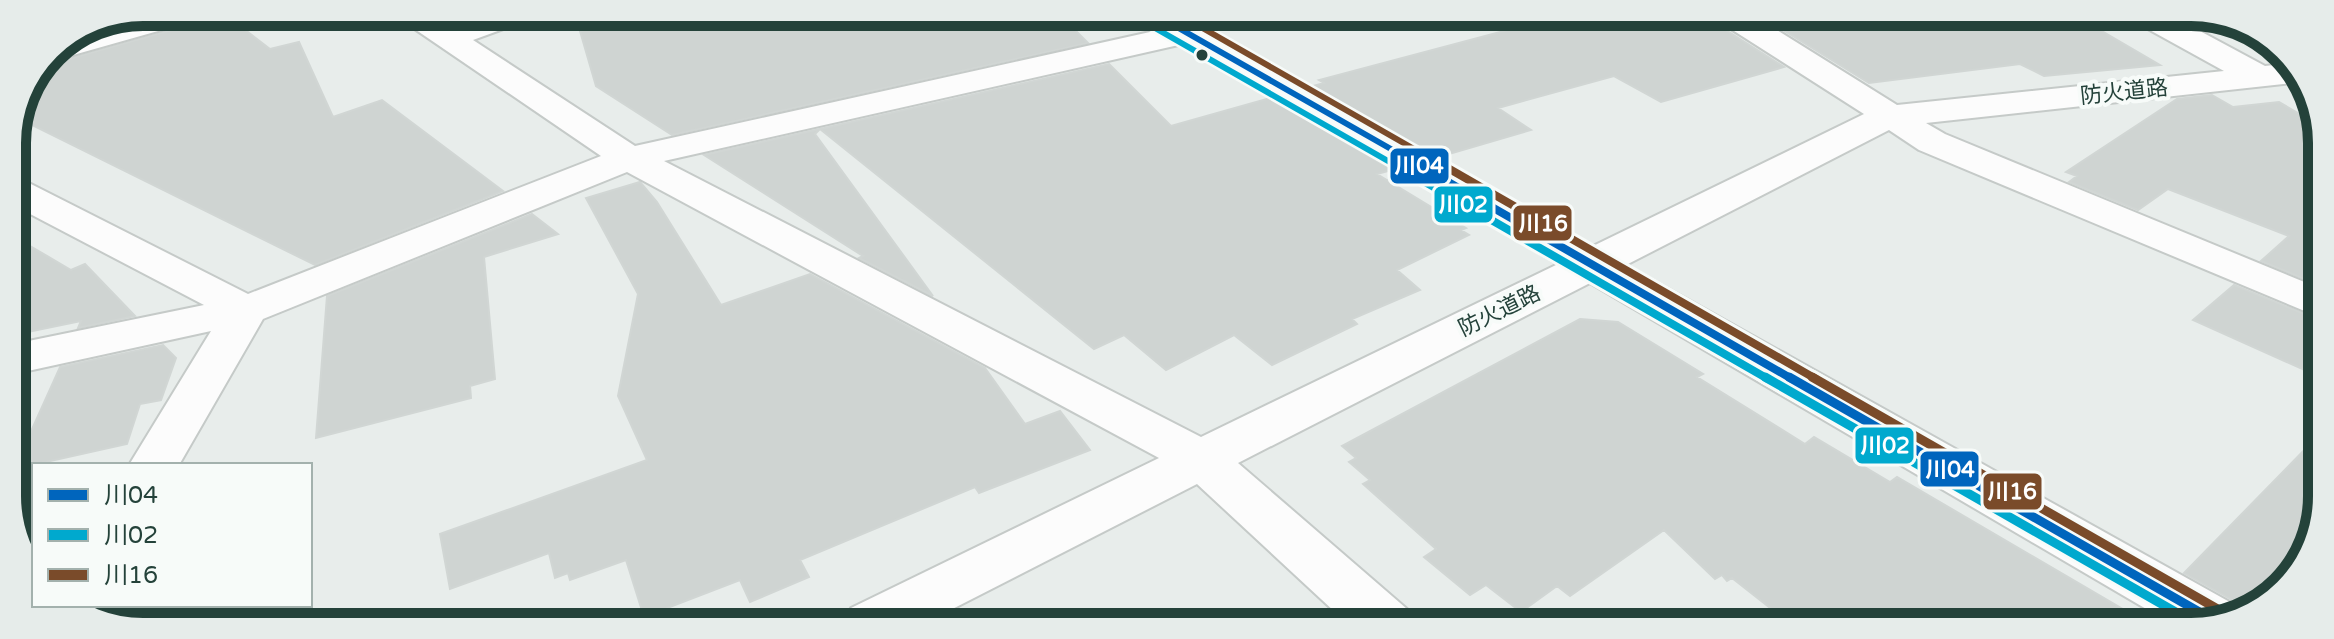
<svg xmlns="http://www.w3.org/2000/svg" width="2334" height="639" viewBox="0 0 2334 639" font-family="'Varela Round','Noto Sans JP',sans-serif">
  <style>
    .building { fill: #cfd4d2; stroke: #d1d6d4; stroke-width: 2 }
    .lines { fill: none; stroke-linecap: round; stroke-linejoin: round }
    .minor-casing { stroke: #c5cac8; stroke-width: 4 }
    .minor { fill: #fcfcfc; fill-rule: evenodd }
    .bus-1-far2-casing { stroke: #f7fbf9; stroke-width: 11 }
    .bus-1-far1-casing { stroke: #f7fbf9; stroke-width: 14 }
    .bus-1-casing { stroke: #f7fbf9; stroke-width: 15 }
    .bus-2-far2-casing { stroke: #f7fbf9; stroke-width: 11 }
    .bus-2-far1-casing { stroke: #f7fbf9; stroke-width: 14 }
    .bus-2-casing { stroke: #f7fbf9; stroke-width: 15 }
    .bus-3-far2-casing { stroke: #f7fbf9; stroke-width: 11 }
    .bus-3-far1-casing { stroke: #f7fbf9; stroke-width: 14 }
    .bus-3-casing { stroke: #f7fbf9; stroke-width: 15 }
    .bus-1-far2 { stroke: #0065bd; stroke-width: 6 }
    .bus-1-far1 { stroke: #0065bd; stroke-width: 8 }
    .bus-1 { stroke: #0065bd; stroke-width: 9 }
    .bus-2-far2 { stroke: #00a9ce; stroke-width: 6 }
    .bus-2-far1 { stroke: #00a9ce; stroke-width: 8 }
    .bus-2 { stroke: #00a9ce; stroke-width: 9 }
    .bus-3-far2 { stroke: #7a4b2a; stroke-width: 6 }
    .bus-3-far1 { stroke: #7a4b2a; stroke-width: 8 }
    .bus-3 { stroke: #7a4b2a; stroke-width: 9 }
    .bus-dot { fill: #24423a; stroke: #f7fbf9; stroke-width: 3 }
    .labels { text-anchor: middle; stroke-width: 8; stroke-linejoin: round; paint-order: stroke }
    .street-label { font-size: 22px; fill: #24423a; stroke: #f7fbf9 }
    .rim { fill: none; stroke: #24423a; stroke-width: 10 }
    .line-badge { stroke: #f7fbf9; stroke-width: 3 }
    .badge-label { font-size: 22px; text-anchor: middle; font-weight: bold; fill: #fff }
  </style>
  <rect width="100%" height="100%" fill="#e8edeb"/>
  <path class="building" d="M 678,13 L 1059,14 L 1088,43 L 672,135 L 596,86 L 580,31 Z
    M 1561,15 L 1713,15 L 1718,25 L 1784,67 L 1661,102 L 1614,76 L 1498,108 L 1531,130 L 1439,157 L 1313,86 L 1324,83 L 1319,80 L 1504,31 L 1498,28 Z
    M 1759,15 L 2076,16 L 2160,65 L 2044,76 L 2020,64 L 1869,83 Z
    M 214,18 L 224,25 L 235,22 L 270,49 L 299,42 L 333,117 L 382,100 L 503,191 L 315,265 L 20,119 L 44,66 Z
    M 1109,64 L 1171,126 L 1270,98 L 1392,170 L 1377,174 L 1466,228 L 1461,230 L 1469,235 L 1397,270 L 1420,290 L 1352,319 L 1357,324 L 1272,365 L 1234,335 L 1166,370 L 1124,335 L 1094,349 L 820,129 Z
    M 2212,95 L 2233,107 L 2279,102 L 2320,126 L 2319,285 L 2261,261 L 2289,236 L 2168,189 L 2138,210 L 2069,182 L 2077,176 L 2066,172 L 2177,99 Z
    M 820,129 L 815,134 L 933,296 L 859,258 L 863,256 L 704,155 Z
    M 640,182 L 657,202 L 721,305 L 810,274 L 985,368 L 1025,424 L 1060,411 L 1090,450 L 979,493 L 975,487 L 800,560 L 809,577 L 750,602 L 740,580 L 644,617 L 626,560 L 570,580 L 568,573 L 555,578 L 549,553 L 450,589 L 440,534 L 647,460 L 618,396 L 638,294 L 586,198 Z
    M 532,214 L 558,234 L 484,257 L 495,379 L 470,386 L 471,398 L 316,438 L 327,296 Z
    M 13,236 L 71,270 L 85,264 L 135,316 L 78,328 L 81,321 L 13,335 Z
    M 2234,285 L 2319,320 L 2318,376 L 2193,320 Z
    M 1580,319 L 1618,322 L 1703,374 L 1697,377 L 1805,444 L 1814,437 L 1890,482 L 1897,477 L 2140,619 L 2146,612 L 2171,627 L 1793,626 L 1732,578 L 1727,581 L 1722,575 L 1715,579 L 1664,530 L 1570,596 L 1557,586 L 1521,612 L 1486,585 L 1470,595 L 1424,557 L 1436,549 L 1363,484 L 1370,480 L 1349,462 L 1356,458 L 1342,446 Z
    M 163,345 L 176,358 L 161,400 L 140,404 L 127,444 L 14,469 L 60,367 Z
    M 2318,436 L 2318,529 L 2271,600 L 2242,611 L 2236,602 L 2184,573 Z"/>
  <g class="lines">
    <g class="minor-casing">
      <path id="minor" d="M 160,12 L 208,12 L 204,18 L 45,63 L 51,50 L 106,27 Z
        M 396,13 L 431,13 L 452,26 L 491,13 L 535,13 L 531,19 L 473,40 L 635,146 L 1159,30 L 1148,19 L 1151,14 L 1177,14 L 1593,246 L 1864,114 L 1720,22 L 1716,15 L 1753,15 L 1897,105 L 2224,71 L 2137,23 L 2133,16 L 2172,16 L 2265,66 L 2293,63 L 2302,82 L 1926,123 L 1945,134 L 2319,288 L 2319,317 L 1919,150 L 1889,130 L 1626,265 L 2235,605 L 2239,612 L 2199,627 L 2177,627 L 1590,283 L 1238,463 L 1407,609 L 1416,625 L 1349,625 L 1197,484 L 923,624 L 842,624 L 851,608 L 1159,458 L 627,172 L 263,319 L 179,465 L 129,465 L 211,331 L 14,374 L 14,344 L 204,305 L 13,205 L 13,179 L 27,182 L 248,294 L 601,156 L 400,19 ZM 1183,44 L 1558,264 L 1201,437 L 664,161 Z"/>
    </g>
    <use href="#minor" class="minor"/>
    <g class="bus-1-far2-casing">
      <path id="bus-1-far2" d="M 1154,14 L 1426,169"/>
    </g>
    <g class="bus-1-far1-casing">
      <path id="bus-1-far1" d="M 1422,167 L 1792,379"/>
    </g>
    <g class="bus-1-casing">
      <path id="bus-1" d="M 1789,377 L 2215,621"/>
    </g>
    <g class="bus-2-far2-casing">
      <path id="bus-2-far2" d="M 1148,24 L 1402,169"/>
    </g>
    <g class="bus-2-far1-casing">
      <path id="bus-2-far1" d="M 1399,167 L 1768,379"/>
    </g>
    <g class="bus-2-casing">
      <path id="bus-2" d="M 1765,377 L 2200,626"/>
    </g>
    <g class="bus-3-far2-casing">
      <path id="bus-3-far2" d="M 1178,14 L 1449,169"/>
    </g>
    <g class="bus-3-far1-casing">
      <path id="bus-3-far1" d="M 1446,167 L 1816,379"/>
    </g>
    <g class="bus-3-casing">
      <path id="bus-3" d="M 1812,377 L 2221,611"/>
    </g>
    <use href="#bus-1-far2" class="bus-1-far2"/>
    <use href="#bus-1-far1" class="bus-1-far1"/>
    <use href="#bus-1" class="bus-1"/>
    <use href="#bus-2-far2" class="bus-2-far2"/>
    <use href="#bus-2-far1" class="bus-2-far1"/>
    <use href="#bus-2" class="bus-2"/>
    <use href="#bus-3-far2" class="bus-3-far2"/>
    <use href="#bus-3-far1" class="bus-3-far1"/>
    <use href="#bus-3" class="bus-3"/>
  </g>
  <circle class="bus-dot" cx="1202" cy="55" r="7"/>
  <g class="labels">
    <g class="street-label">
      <text transform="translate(2124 91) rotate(-6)" y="8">防火道路</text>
      <text transform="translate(1499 310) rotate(-26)" y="8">防火道路</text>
    </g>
  </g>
  <path d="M0 0H2334V639H0ZM143 26H2191A117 117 0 0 1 2308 143V496A117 117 0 0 1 2191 613H143A117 117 0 0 1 26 496V143A117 117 0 0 1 143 26Z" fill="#e6ecea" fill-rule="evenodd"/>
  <path class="rim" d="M143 26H2191A117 117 0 0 1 2308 143V496A117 117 0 0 1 2191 613H143A117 117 0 0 1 26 496V143A117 117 0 0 1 143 26Z"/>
  <g class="line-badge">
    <rect x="1389" y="147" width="61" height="38" rx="8" fill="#0065bd"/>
    <rect x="1433" y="185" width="61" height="39" rx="8" fill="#00a9ce"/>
    <rect x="1512" y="204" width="61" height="38" rx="8" fill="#7a4b2a"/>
    <rect x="1854" y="426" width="61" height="39" rx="8" fill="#00a9ce"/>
    <rect x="1919" y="450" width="61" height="38" rx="8" fill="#0065bd"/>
    <rect x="1982" y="472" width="61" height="39" rx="8" fill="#7a4b2a"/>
  </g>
  <g class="badge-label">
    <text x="1419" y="173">川04</text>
    <text x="1463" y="212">川02</text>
    <text x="1543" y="231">川16</text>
    <text x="1885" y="453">川02</text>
    <text x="1950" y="477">川04</text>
    <text x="2012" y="499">川16</text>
  </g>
  <rect x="32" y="463" width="280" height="144" fill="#f7fbf9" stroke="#a3b1ad" stroke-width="2"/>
  <rect x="48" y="489" width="40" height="12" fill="#0065bd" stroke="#a3b1ad" stroke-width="2"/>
  <text x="104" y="503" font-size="24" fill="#24423a">川04</text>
  <rect x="48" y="529" width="40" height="12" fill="#00a9ce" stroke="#a3b1ad" stroke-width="2"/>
  <text x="104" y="543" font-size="24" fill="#24423a">川02</text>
  <rect x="48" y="569" width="40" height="12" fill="#7a4b2a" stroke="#a3b1ad" stroke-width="2"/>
  <text x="104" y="583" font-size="24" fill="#24423a">川16</text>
</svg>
